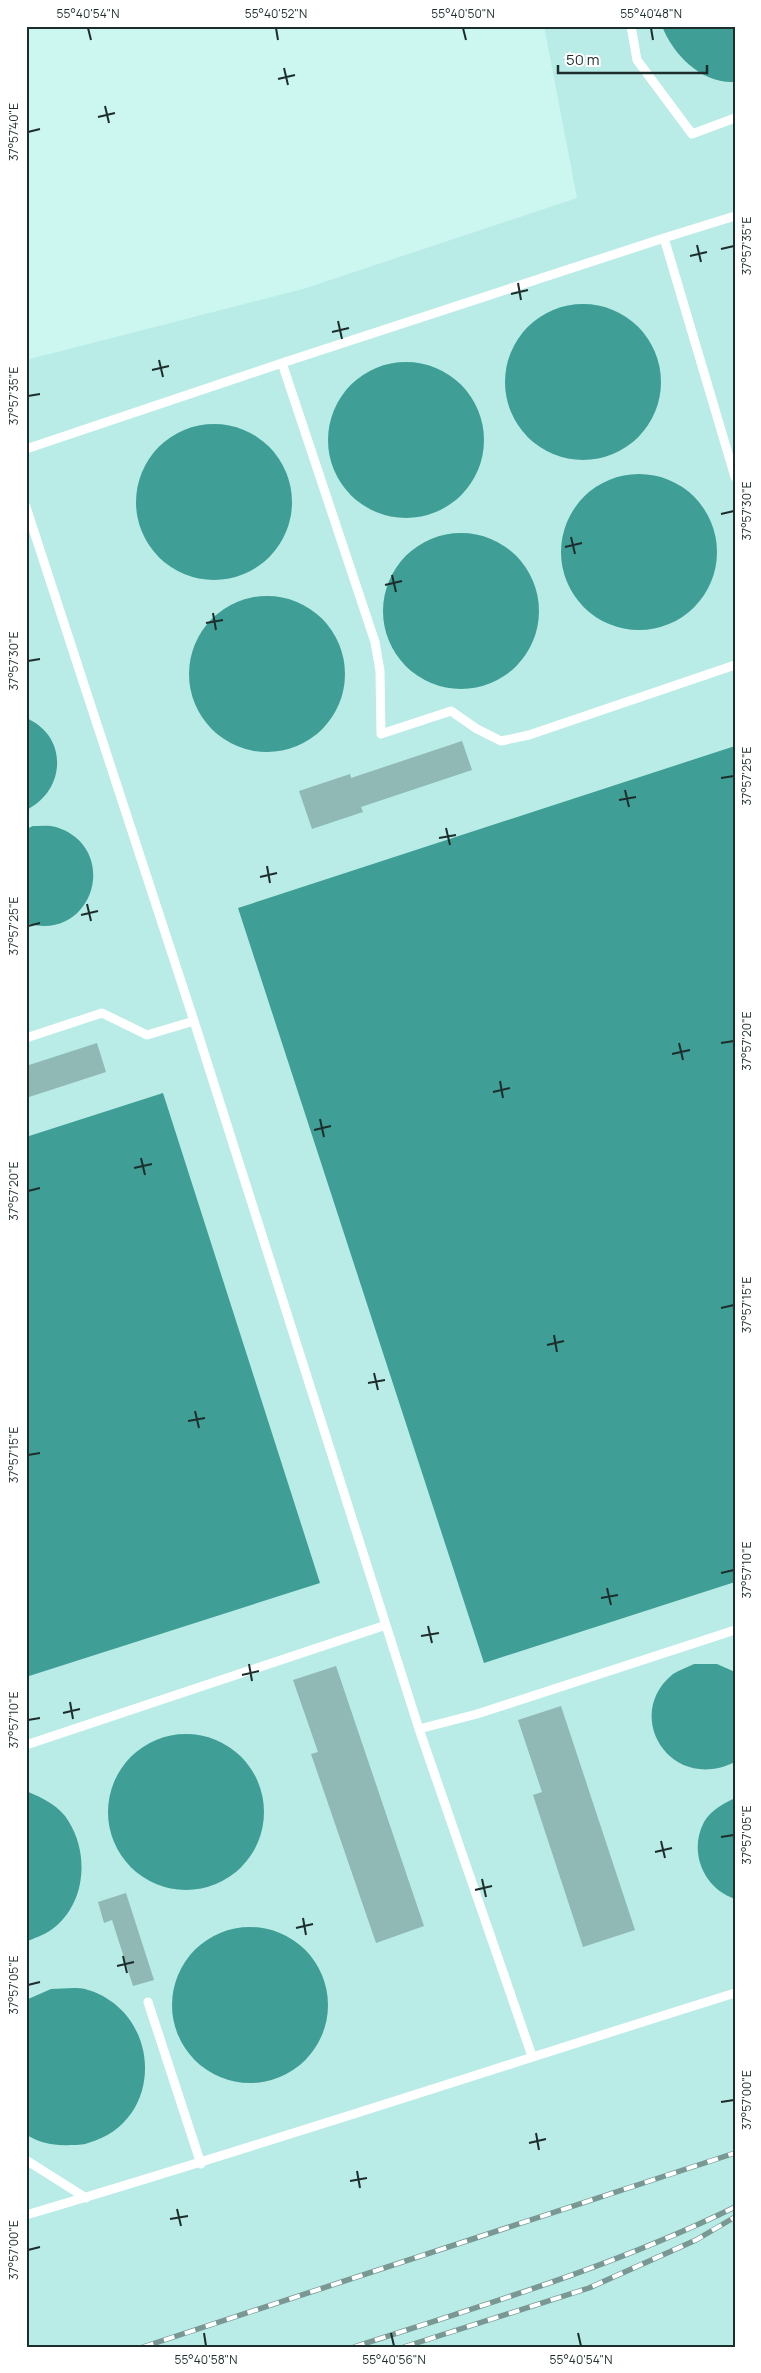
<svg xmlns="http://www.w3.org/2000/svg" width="761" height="2373" viewBox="0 0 761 2373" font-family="Manrope,sans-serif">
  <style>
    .built { fill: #b9ece6 }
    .water { fill: #3f9f97 }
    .building { fill: #90b8b4 }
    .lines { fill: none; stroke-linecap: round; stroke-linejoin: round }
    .lane { stroke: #fff; stroke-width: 9 }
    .rail-casing { stroke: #799894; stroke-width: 5.5 }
    .rail { stroke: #fff; stroke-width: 4; stroke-dasharray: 11; stroke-linecap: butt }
    .ticks { fill: none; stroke: #1d2d2c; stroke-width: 2 }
    .neatline { fill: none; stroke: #1d2d2c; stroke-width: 2 }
    .ticks-label { font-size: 12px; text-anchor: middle; fill: #1d2d2c }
  </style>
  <rect width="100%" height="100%" fill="#ccf7f1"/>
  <path class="built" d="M 544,26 L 735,26 L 735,2347 L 26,2347 L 26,360 L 303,289 L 577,198 Z"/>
  <path class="water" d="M 662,26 L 735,26 L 735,82 C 702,84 673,55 662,26 Z
    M505 382a78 78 0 1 1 156 0a78 78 0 1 1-156 0Z
    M328 440a78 78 0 1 1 156 0a78 78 0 1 1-156 0Z
    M136 502a78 78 0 1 1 156 0a78 78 0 1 1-156 0Z
    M561 552a78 78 0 1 1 156 0a78 78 0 1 1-156 0Z
    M383 611a78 78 0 1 1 156 0a78 78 0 1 1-156 0Z
    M189 674a78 78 0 1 1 156 0a78 78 0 1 1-156 0Z
    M 26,718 C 69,736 66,791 26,810 Z
    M 735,746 L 735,1582 L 484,1663 L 238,908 Z
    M 33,826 C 40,826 49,825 56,827 C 122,848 93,944 26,923 L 26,829 Z
    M 163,1093 L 320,1583 L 26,1677 L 26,1137 Z
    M 694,1664 L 717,1664 L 735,1672 L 735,1762 C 670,1794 622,1715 673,1674 C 679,1670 688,1667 694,1664 Z
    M108 1812a78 78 0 1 1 156 0a78 78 0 1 1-156 0Z
    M 26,1791 C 43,1798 60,1806 69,1822 C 90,1856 85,1906 51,1930 C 44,1935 34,1938 26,1942 Z
    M 735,1798 L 735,1899 C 704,1889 688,1852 704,1822 C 711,1810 723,1804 735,1798 Z
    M172 2005a78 78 0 1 1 156 0a78 78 0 1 1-156 0Z
    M 51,1989 C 61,1989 75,1987 85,1989 C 162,2010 167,2121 88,2143 C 83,2145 75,2145 70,2145 C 56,2146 37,2143 26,2134 L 26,2000 Z"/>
  <path class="building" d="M 462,741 L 472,770 L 361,807 L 363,812 L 312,829 L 299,791 L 350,774 L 351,778 Z
    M 97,1043 L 106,1072 L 26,1098 L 26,1066 Z
    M 336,1666 L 424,1926 L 376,1943 L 311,1754 L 318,1752 L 293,1680 Z
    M 561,1706 L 635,1930 L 583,1947 L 533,1795 L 542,1792 L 518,1720 Z
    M 126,1893 L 154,1980 L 133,1986 L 112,1920 L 104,1923 L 98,1902 Z"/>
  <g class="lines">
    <path class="lane" d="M 631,26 L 637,60 L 692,134 L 735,118
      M 735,216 L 664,238 L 735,477
      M 282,363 L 375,642 L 380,671 L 381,734 L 451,711 L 477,729 L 501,741 L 529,735 L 735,665
      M 26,449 L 282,363 L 664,238
      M 26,507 L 194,1021 L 419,1729 L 532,2056
      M 26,1038 L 102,1013 L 147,1035 L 194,1021
      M 419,1729 L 477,1714 L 735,1630
      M 26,1745 L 386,1625
      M 148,2002 L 201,2164
      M 26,2160 L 86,2198
      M 26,2215 C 264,2145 498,2067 735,1993"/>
    <g class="rail-casing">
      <path id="rail" d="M 143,2347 L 735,2153
        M 354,2347 C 483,2305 613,2267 735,2207
        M 404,2347 L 589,2288 L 696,2240 L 735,2217"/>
    </g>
    <use href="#rail" class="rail"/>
  </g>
  <path class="ticks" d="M 88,28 L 91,40M 276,28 L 278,40M 463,28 L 466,40M 651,28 L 653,40M 284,68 L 288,85M 278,79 L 295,75M 105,106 L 109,123M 98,117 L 115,113M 28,132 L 40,129M 697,245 L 701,262M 721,249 L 734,246M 690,256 L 707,252M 518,283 L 521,300M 511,294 L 528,290M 338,321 L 342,339M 332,332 L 349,328M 159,360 L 163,377M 152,370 L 169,366M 28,396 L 40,394M 721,514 L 734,511M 571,537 L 575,554M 565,547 L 582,543M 392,575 L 396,592M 385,585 L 402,581M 213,613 L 216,630M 206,623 L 223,620M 28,661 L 40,659M 721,778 L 734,776M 625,790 L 629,807M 619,800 L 636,797M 446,828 L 450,845M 439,838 L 456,835M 267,866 L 270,883M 260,877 L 277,873M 87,904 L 91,921M 81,915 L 98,911M 28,926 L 40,923M 679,1043 L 683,1060M 721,1043 L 734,1041M 672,1054 L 690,1050M 500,1081 L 503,1098M 493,1092 L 510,1088M 320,1119 L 324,1137M 314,1130 L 331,1126M 141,1158 L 145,1175M 134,1168 L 152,1164M 28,1191 L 40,1188M 721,1308 L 734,1305M 554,1335 L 557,1352M 547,1345 L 564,1341M 374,1373 L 378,1390M 368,1383 L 385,1380M 195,1411 L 199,1428M 188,1421 L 205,1418M 28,1455 L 40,1453M 721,1573 L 734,1570M 607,1588 L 611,1605M 601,1598 L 618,1595M 428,1626 L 432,1643M 421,1636 L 439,1633M 249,1664 L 252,1681M 242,1675 L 259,1671M 70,1702 L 73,1719M 63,1713 L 80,1709M 28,1720 L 40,1718M 721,1837 L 734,1835M 661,1841 L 665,1858M 655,1852 L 672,1848M 482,1879 L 486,1897M 475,1890 L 492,1886M 303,1918 L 306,1935M 296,1928 L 313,1924M 123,1956 L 127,1973M 117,1966 L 134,1962M 28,1985 L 40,1982M 721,2102 L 734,2100M 536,2133 L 539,2150M 529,2143 L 546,2139M 357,2171 L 360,2188M 350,2181 L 367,2178M 177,2209 L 181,2226M 170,2219 L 188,2216M 28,2250 L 40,2247M 204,2333 L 206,2346M 391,2333 L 394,2346M 578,2333 L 581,2346"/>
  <rect width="761" height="2373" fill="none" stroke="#ffffff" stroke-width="55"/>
  <path d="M558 65v8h149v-8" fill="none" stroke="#1d2d2c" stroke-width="2.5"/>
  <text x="566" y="65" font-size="15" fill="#1d2d2c" stroke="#ffffff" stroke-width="4" paint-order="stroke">50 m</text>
  <rect x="28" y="28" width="706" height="2318" class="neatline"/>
  <g class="ticks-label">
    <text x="88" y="18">55°40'54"N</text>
    <text x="276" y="18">55°40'52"N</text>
    <text x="463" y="18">55°40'50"N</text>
    <text x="651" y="18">55°40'48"N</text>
    <text transform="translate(14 132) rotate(-90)" y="4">37°57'40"E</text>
    <text transform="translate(747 246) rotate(-90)" y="4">37°57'35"E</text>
    <text transform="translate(14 396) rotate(-90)" y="4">37°57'35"E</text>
    <text transform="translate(747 511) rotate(-90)" y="4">37°57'30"E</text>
    <text transform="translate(14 661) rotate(-90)" y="4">37°57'30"E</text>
    <text transform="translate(747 776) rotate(-90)" y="4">37°57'25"E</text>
    <text transform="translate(14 926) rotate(-90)" y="4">37°57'25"E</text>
    <text transform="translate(747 1041) rotate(-90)" y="4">37°57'20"E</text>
    <text transform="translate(14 1191) rotate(-90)" y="4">37°57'20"E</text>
    <text transform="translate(747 1305) rotate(-90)" y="4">37°57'15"E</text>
    <text transform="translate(14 1455) rotate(-90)" y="4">37°57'15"E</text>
    <text transform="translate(747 1570) rotate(-90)" y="4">37°57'10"E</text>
    <text transform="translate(14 1720) rotate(-90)" y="4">37°57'10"E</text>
    <text transform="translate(747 1835) rotate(-90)" y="4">37°57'05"E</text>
    <text transform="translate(14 1985) rotate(-90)" y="4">37°57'05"E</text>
    <text transform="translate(747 2100) rotate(-90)" y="4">37°57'00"E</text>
    <text transform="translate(14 2250) rotate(-90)" y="4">37°57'00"E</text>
    <text x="206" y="2364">55°40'58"N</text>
    <text x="394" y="2364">55°40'56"N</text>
    <text x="581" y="2364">55°40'54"N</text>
  </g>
</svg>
